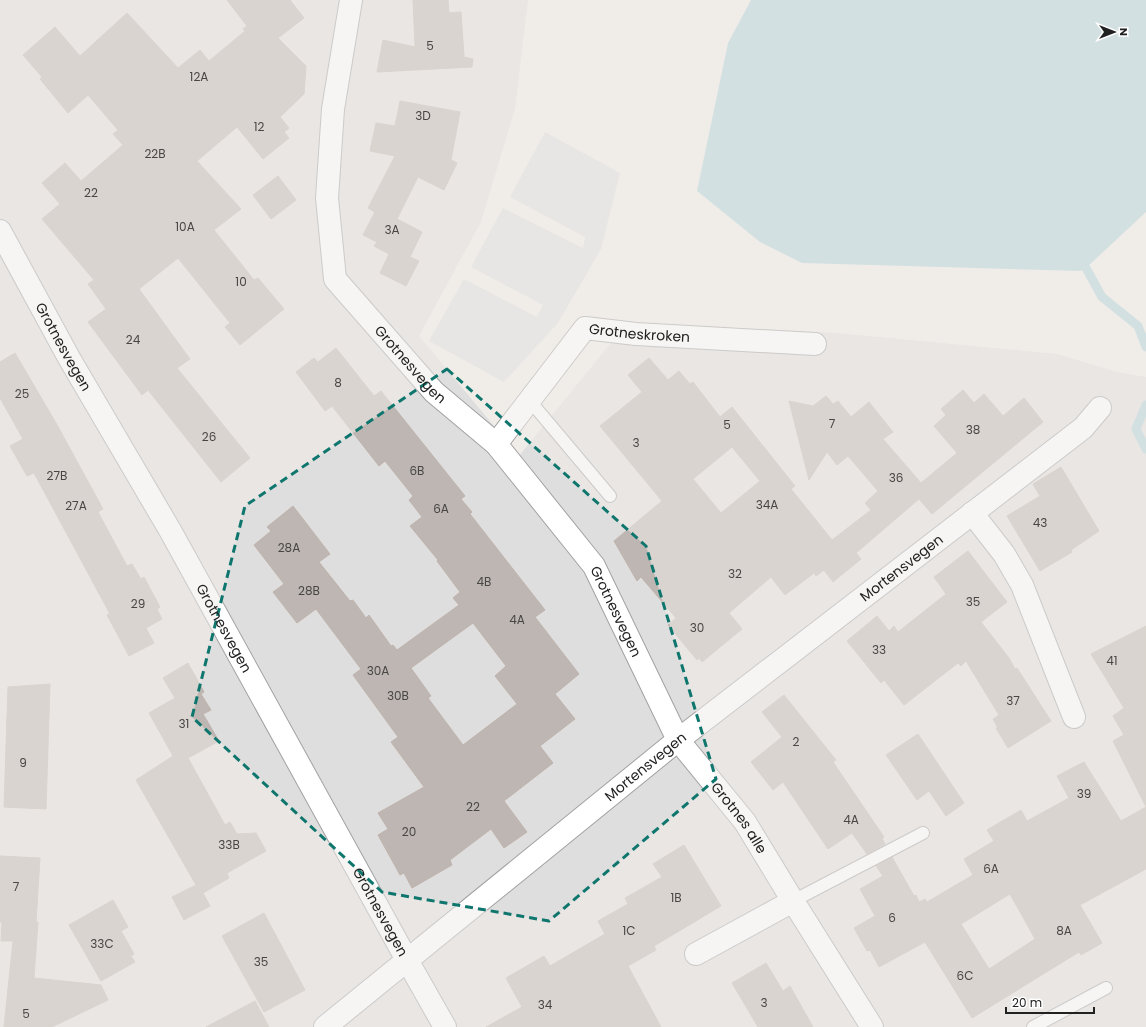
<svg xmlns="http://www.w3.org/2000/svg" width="1146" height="1027" viewBox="0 0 1146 1027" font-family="Poppins,sans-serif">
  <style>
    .residential { fill: #dfdede }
    .parking { fill: #ddd }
    .water { fill: #afd1d8 }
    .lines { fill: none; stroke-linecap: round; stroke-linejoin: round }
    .stream { stroke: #afd1d8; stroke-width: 9 }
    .building { fill: #bdb6b2; stroke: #c0b4ad; fill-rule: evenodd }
    .service-casing { stroke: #a2a2a2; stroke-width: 14 }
    .minor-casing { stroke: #a2a2a2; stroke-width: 24 }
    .service { stroke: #fff; stroke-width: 12 }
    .minor { stroke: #fff; stroke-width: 22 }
    .marked { fill: none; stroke: #0f766e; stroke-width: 3; stroke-dasharray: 8 5; stroke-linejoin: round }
    .labels { text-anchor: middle; stroke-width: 3; stroke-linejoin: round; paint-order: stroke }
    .number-label { font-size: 12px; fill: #484645 }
    .street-label { font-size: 14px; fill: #212121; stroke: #fff }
  </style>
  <rect width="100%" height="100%" fill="#f0ede9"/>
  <path class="residential" d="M 0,0 L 528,0 L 515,109 L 481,222 L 419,336 L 519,456 L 627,323 L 837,333 L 1057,354 L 1117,372 L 1146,377 L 1146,1027 L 0,1027 Z"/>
  <path class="parking" d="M 545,132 L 620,173 L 601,249 L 558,323 L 504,382 L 429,341 L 464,279 L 537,317 L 543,305 L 471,267 L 503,208 L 583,248 L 585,237 L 510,197 Z"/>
  <path class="water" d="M 751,0 L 1146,0 L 1146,212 L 1086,268 L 1080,271 L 802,263 L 760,242 L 697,191 L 728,43 Z"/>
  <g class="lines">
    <path class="stream" d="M 1086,268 L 1102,297 L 1138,326 L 1146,347
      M 1146,405 L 1136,429 L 1146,449"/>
  </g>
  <path class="building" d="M 227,0 L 290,0 L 304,18 L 278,38 L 306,66 L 304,94 L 280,117 L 289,128 L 284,132 L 289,138 L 263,159 L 237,127 L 197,161 L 241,209 L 214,230 L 254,280 L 258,278 L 284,309 L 240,345 L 225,327 L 230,323 L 178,258 L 139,289 L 190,359 L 177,368 L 250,458 L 221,482 L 148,390 L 142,395 L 88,322 L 106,309 L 88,284 L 94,280 L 42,219 L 60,204 L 42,183 L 65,163 L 81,181 L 123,145 L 113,134 L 118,130 L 88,95 L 68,113 L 40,79 L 42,77 L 23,55 L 55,27 L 80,56 L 127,13 L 178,68 L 200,50 L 209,61 L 245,31 L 243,29 L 247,26 Z
    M 413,0 L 448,0 L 449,13 L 461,12 L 464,57 L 473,59 L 472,67 L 377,72 L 383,40 L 415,47 Z
    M 400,101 L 460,112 L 451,160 L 457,163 L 444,190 L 418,177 L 397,219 L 422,232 L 410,257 L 419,261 L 406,286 L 380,273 L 389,254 L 374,246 L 377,242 L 363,235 L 375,212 L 368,208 L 395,156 L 370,151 L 376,123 L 395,126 Z
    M 278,176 L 296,200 L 271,219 L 253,195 Z
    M 336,348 L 374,396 L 381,391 L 465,496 L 461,499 L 472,512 L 470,514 L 545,610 L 535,617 L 579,674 L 555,694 L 575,719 L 540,746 L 553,763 L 504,801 L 527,832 L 504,848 L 491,829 L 450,860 L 452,865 L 412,888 L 404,873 L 400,875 L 378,835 L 388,829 L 378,813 L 424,787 L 391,742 L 398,737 L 353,675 L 361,669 L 316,609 L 297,623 L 273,592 L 284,584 L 254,545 L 271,531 L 267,527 L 293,506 L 330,554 L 319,562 L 350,601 L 353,600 L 366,618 L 369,615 L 391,646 L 393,645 L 397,650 L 459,605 L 453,598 L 460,592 L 437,561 L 438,560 L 410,526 L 422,517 L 409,500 L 413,496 L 385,461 L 379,466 L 332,406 L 325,411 L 296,372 L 314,358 L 318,362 ZM 473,623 L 506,666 L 495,676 L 517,704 L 463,745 L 428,698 L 431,696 L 411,668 Z
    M 15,353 L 56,423 L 103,509 L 98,512 L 127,566 L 132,564 L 141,579 L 144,577 L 160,607 L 157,609 L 162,619 L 146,628 L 154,643 L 129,656 L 107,615 L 110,614 L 34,473 L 27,476 L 10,446 L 23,439 L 0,398 L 0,362 Z
    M 649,358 L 668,380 L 679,371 L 690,384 L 693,382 L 720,417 L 732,407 L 795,486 L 791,489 L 832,540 L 871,510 L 865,503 L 878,491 L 848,456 L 837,465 L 827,452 L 809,480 L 789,401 L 813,406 L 826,396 L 833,404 L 838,401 L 851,417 L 869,402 L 893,432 L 883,439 L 921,483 L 957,453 L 934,426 L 946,415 L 941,409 L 963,390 L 974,403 L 984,394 L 1003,416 L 1024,398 L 1043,422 L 932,514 L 919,499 L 856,553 L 861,559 L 833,582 L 824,570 L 816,576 L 814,573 L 785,595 L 771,577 L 729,613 L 742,629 L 702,662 L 699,658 L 697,660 L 668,625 L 676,618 L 641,577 L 637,581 L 614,541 L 662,501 L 600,426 L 642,392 L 628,375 ZM 732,447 L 760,481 L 721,513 L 693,479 Z
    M 1061,467 L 1099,531 L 1071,550 L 1072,552 L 1040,571 L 1007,516 L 1040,496 L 1033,484 Z
    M 968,551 L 1007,602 L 981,622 L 1009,658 L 1015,669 L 1017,668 L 1051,721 L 1008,748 L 996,728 L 998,728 L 993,719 L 999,715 L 966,661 L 961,666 L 958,663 L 904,705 L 884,680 L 881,683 L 847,641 L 877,616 L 889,631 L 894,626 L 898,632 L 946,594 L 934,577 Z
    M 1146,626 L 1146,807 L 1113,741 L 1124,735 L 1113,716 L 1124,708 L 1091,654 Z
    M 188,663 L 204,692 L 201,694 L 211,710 L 203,714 L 219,741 L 188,758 L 225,825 L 230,822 L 237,834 L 256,833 L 266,851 L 227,873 L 229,878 L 203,893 L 210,906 L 184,920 L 172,897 L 196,885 L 136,780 L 173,756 L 149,713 L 175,698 L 163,678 Z
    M 50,684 L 46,809 L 4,807 L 8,687 Z
    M 784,695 L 836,760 L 833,762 L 884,837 L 882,838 L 885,844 L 867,854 L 852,833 L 828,849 L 783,782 L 773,790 L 751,762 L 782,737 L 762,712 Z
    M 918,734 L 964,803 L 946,816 L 929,791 L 917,800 L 886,755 Z
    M 1084,762 L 1121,821 L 1146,807 L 1146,869 L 1080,905 L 1102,943 L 1081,955 L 1079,952 L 972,1018 L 925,942 L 879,967 L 870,950 L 867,951 L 854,928 L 875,916 L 860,889 L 883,876 L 876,866 L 892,857 L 914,896 L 916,895 L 919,902 L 925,899 L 927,902 L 973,875 L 964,859 L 994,841 L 987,830 L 1021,810 L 1027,821 L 1069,798 L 1057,776 ZM 1010,894 L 1035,939 L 989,969 L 961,924 Z
    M 684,845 L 721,906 L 654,946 L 656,950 L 628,966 L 661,1027 L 486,1027 L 522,1007 L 506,978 L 544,956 L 550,966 L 605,934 L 598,921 L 628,904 L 625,898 L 662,877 L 653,864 Z
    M 0,856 L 40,858 L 36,922 L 38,922 L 34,978 L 101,985 L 108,1000 L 52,1027 L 4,1027 L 13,941 L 1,941 L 2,922 L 0,922 Z
    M 113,900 L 128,927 L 121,931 L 134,954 L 131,956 L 135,962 L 101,981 L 69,925 Z
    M 264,913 L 305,990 L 264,1012 L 222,936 Z
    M 766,963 L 783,991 L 790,986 L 813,1027 L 758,1027 L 732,983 Z
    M 255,1001 L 269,1027 L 206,1027 Z"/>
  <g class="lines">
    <g class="service-casing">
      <path id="service" d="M 530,401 L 610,496
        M 793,901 L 923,833
        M 1033,1027 L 1106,988"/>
    </g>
    <g class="minor-casing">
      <g id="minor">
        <path id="s1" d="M 351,0 L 333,109 L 327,198 L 335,279 L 434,392 L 496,444 L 594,566 L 678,740 L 745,822 L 793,901 L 872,1027"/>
        <path id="s2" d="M 0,231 L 69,358 L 171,532 L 407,960 L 445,1027"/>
        <path id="s3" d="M 496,444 L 585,328 L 636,334 L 815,344"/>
        <path d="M 972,513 L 1004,554 L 1022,585 L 1074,717"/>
        <path d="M 696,954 L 793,901"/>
        <path id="s4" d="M 325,1027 L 678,740 L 1083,428 L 1100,408"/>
      </g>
    </g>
    <use href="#service" class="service"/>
    <use href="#minor" class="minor"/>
  </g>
  <path d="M0 0H1146V1027H0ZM 447,369 L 646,546 L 716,779 L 549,921 L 382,892 L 192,717 L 245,506 Z" fill="#f0ede9" fill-opacity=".55" fill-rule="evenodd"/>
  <path class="marked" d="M 447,369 L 646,546 L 716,779 L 549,921 L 382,892 L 192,717 L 245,506 Z"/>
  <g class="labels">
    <g class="number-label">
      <text x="430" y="50">5</text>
      <text x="199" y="81">12A</text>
      <text x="423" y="120">3D</text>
      <text x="259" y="131">12</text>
      <text x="155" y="158">22B</text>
      <text x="91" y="197">22</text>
      <text x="185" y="231">10A</text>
      <text x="392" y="234">3A</text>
      <text x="241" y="286">10</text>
      <text x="133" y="344">24</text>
      <text x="338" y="387">8</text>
      <text x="22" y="398">25</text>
      <text x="832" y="428">7</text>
      <text x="727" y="429">5</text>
      <text x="973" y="434">38</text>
      <text x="209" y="441">26</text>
      <text x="636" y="447">3</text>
      <text x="417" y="475">6B</text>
      <text x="57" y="480">27B</text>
      <text x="896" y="482">36</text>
      <text x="767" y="509">34A</text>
      <text x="76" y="510">27A</text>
      <text x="441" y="513">6A</text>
      <text x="1040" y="527">43</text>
      <text x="289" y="552">28A</text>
      <text x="735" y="578">32</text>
      <text x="484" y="586">4B</text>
      <text x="309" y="595">28B</text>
      <text x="973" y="606">35</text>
      <text x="138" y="608">29</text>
      <text x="517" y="624">4A</text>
      <text x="697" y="632">30</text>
      <text x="879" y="654">33</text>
      <text x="1112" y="665">41</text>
      <text x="378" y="675">30A</text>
      <text x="398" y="700">30B</text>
      <text x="1013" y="705">37</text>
      <text x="184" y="728">31</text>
      <text x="796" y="746">2</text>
      <text x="23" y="767">9</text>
      <text x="1084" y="798">39</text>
      <text x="473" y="811">22</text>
      <text x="851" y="824">4A</text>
      <text x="409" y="836">20</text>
      <text x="229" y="849">33B</text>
      <text x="991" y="873">6A</text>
      <text x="16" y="891">7</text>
      <text x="676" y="902">1B</text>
      <text x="892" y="922">6</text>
      <text x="629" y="935">1C</text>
      <text x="1064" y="935">8A</text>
      <text x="102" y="948">33C</text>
      <text x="261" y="966">35</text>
      <text x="965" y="980">6C</text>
      <text x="764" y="1007">3</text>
      <text x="545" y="1009">34</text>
      <text x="26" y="1018">5</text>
    </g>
    <g class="street-label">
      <text dy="5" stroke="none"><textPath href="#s3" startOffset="201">Grotneskroken</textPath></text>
      <text dy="5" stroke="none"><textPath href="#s2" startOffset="132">Grotnesvegen</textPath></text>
      <text dy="5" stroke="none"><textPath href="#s1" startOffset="395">Grotnesvegen</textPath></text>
      <text dy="5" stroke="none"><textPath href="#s4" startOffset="737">Mortensvegen</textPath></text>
      <text dy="5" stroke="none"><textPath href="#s1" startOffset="719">Grotnesvegen</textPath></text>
      <text dy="5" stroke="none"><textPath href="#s2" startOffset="456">Grotnesvegen</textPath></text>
      <text dy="5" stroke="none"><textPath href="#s4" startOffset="413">Mortensvegen</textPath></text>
      <text dy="5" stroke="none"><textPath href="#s1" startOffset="961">Grotnes alle</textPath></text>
      <text dy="5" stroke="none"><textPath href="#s2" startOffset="780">Grotnesvegen</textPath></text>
    </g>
  </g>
  <g transform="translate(1114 32) rotate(90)" stroke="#ffffff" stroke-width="3" paint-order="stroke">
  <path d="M0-3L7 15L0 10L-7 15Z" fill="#212121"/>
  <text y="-6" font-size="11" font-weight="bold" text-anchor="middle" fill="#212121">N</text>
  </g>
  <path d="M1006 1007v6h88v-6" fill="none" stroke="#212121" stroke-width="2"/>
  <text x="1012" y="1007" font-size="12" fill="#212121" stroke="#ffffff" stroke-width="3" paint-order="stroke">20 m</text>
</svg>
